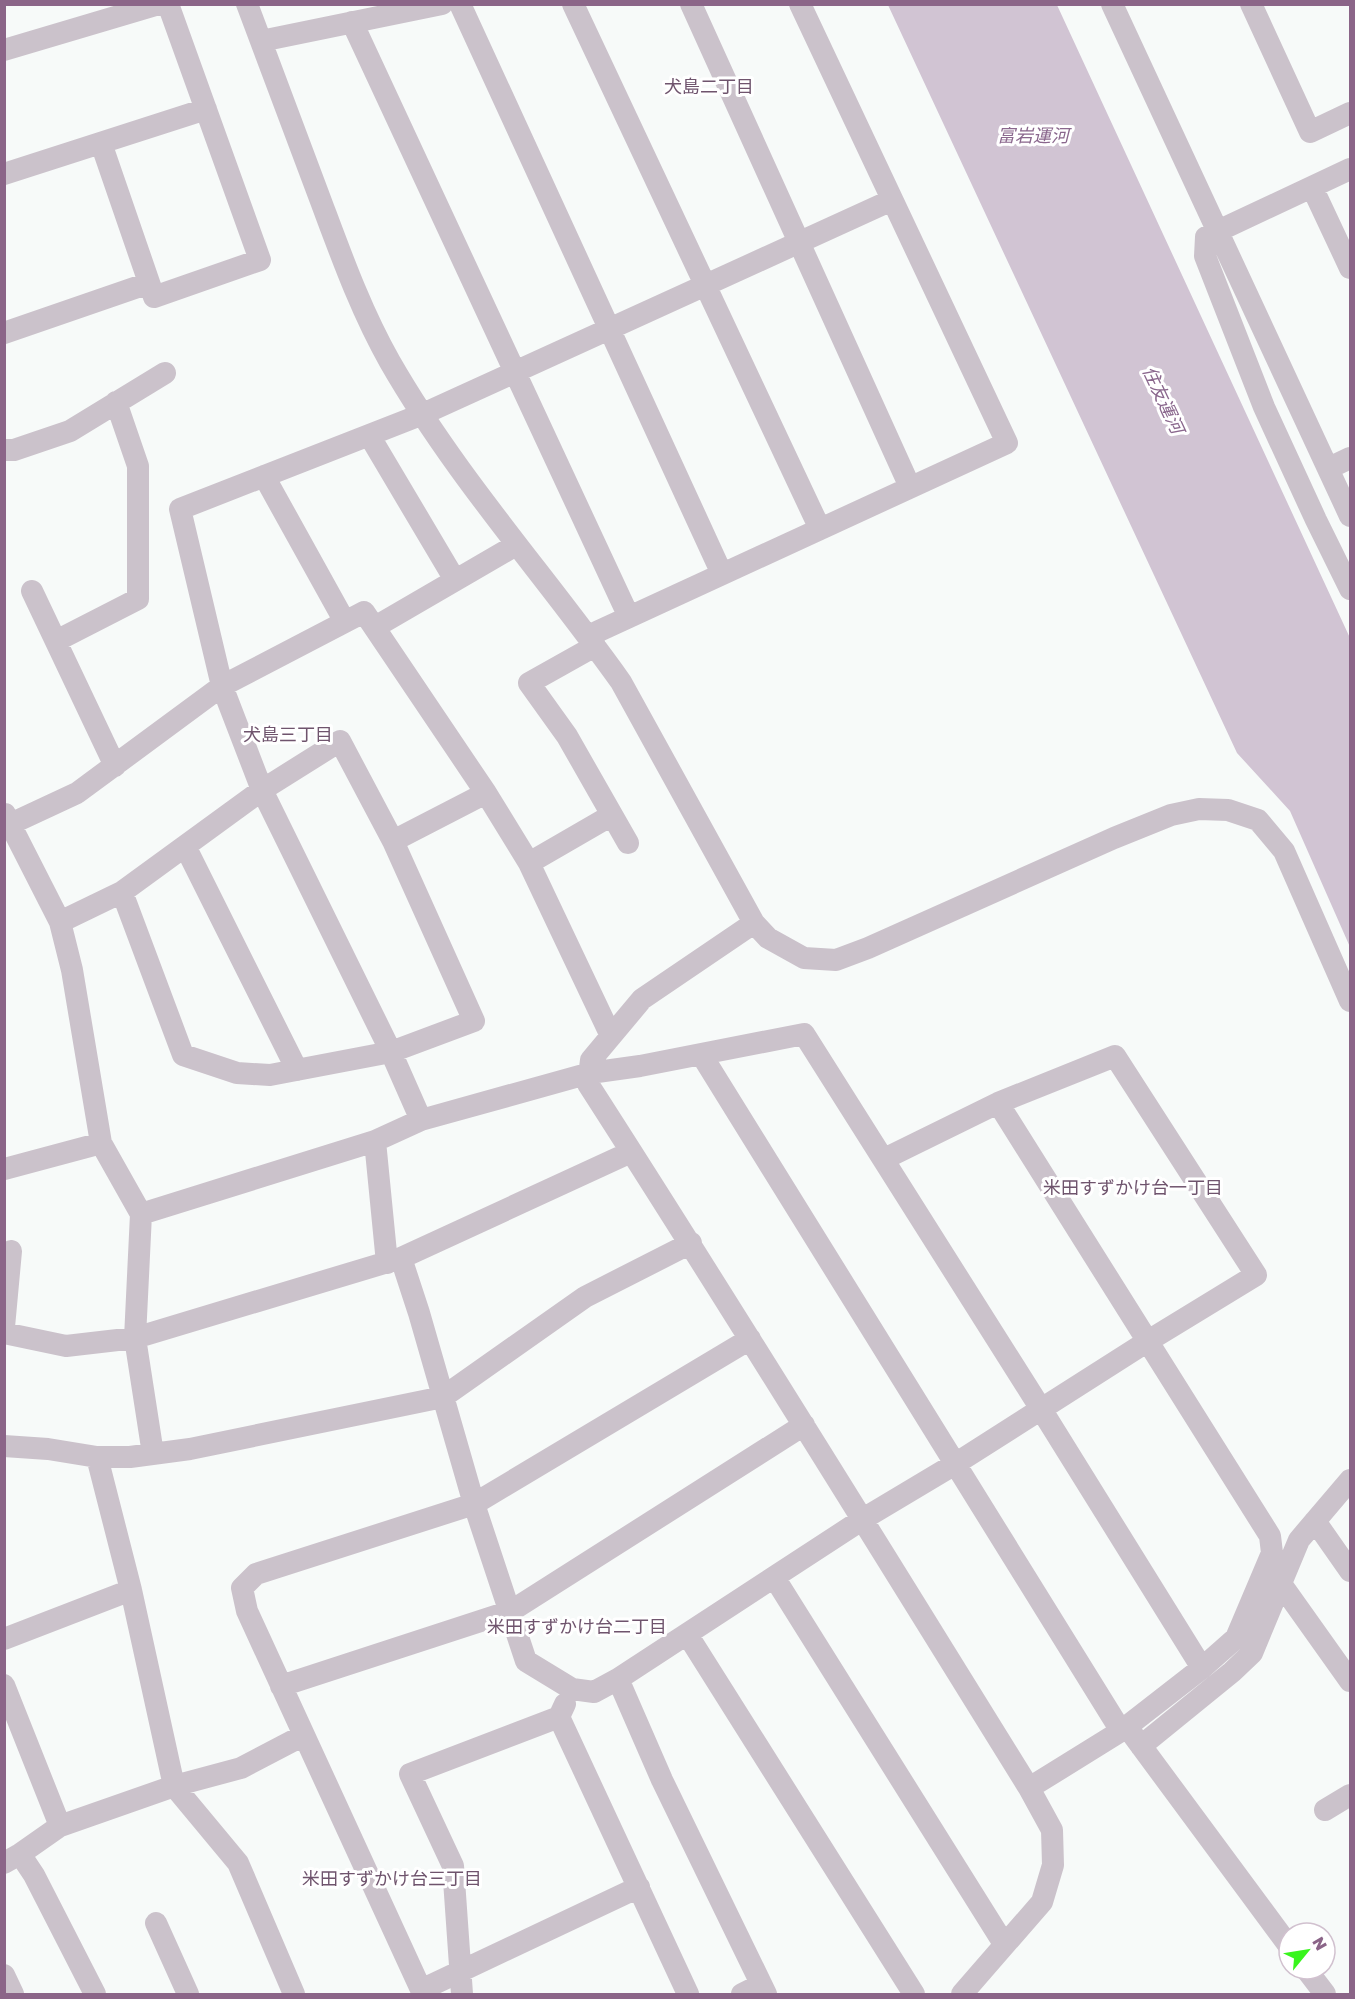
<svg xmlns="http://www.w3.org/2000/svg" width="1355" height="1999" viewBox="0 0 1355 1999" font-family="'Golos Text','Noto Sans JP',sans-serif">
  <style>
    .water { fill: #d1c4d3 }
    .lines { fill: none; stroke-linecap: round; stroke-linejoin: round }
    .minor { stroke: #cbc2cb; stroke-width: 22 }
    .labels { text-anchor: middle; stroke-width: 6; stroke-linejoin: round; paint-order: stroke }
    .neighbourhood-label { font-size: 18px; fill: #6f546d; stroke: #fff }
    .water-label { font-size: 18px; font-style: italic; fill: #8a678d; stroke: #fff }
  </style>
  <rect width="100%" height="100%" fill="#f7faf9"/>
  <path class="water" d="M 888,5 L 1057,5 L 1350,638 L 1350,947 L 1290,811 L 1237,753 Z"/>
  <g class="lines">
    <path class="minor" d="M 247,4 C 271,68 295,132 319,196 C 340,252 360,309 390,362 C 456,477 545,575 621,682 L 754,923 L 768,938 L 804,958 L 836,960 L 868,948 L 1114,838 L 1171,815 L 1199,809 L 1228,810 L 1258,820 L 1284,851 L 1350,1001
      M 460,4 L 722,574
      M 573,4 L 820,529
      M 691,4 L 910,487
      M 1112,4 L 1350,516
      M 1251,4 L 1310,132 L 1350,113
      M 352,22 L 629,617
      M 261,41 L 442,4
      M 4,50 L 159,4
      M 101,143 L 154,297 L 260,260 L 168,4
      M 1350,169 L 1218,231 L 1206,237 L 1205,256 L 1264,407 L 1316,520 L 1350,589
      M 4,174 L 206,109
      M 1312,187 L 1350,268
      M 4,333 L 149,283
      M 369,435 L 455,580
      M 4,450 L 14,450 L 70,431 L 165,373
      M 1329,468 L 1350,458
      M 264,476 L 345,622
      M 32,591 L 115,766
      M 375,627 L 516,545
      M 588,636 L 1007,443 L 800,4
      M 56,641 L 138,599 L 138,466 L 116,402
      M 595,646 L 529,683 L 567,736 L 628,843
      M 5,814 L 60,922 L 72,970 L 101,1143 L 141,1214 L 135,1338 L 153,1454
      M 4,827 L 77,793 L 222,686 L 364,612 L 486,793 L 529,863 L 611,1036
      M 393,841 L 486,793
      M 185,846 L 297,1070
      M 529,863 L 612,815
      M 60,922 L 122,892 L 262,790 L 340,741 L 393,841 L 474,1021 L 391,1052 L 270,1075 L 237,1073 L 183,1055 L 122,892
      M 754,923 L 642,999 L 591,1060 L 588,1084 C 738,1317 883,1553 1029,1788 L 1052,1830 L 1053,1865 L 1042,1902 L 962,1994
      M 701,1054 L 1121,1731
      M 421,1120 L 391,1052 L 262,790 L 222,686 L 180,509 L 423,414 L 892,200
      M 375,1141 L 387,1263
      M 884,1159 L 998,1103 L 1270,1536 L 1272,1553 L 1236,1638 L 1202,1668 L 1121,1731 L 1029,1788
      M 4,1169 L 101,1143
      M 141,1214 L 375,1141 L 421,1120 L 590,1073 L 640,1066 L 804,1034 L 1041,1409 L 1202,1668
      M 401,1258 L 419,1313 L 474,1504 L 526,1661 L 572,1689 L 594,1692 L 618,1679 L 863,1519 L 955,1464 L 1148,1341 L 1256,1275 L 1115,1056 L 998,1103
      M 4,1327 L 11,1251
      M 4,1333 L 66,1346 L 135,1338 L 401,1258 L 631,1152
      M 4,1446 L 48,1449 L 97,1457 L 130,1457 L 190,1449 L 443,1397 L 585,1297 L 691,1243
      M 97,1457 L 131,1590 L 174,1786 L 238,1863 L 294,1994
      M 1315,1521 L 1350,1571
      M 774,1577 L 1004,1944
      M 1281,1584 L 1350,1681
      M 687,1634 L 914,1994
      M 4,1639 L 131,1590
      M 618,1679 L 662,1780 L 766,1994
      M 4,1685 L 60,1826 L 174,1786 L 241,1768 L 304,1735
      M 281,1686 L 511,1611 L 804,1425
      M 565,1704 L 559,1717 L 688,1994
      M 1133,1735 L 1289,1946
      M 1141,1746 L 1232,1672 L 1252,1653 L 1299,1540 L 1350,1480
      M 1325,1810 L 1350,1795
      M 20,1854 L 60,1826
      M 4,1863 L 20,1854 L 34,1875 L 95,1994
      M 156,1923 L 188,1994
      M 1306,1969 L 1325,1994
      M 4,1975 L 13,1994
      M 421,1990 L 639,1887
      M 423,1994 L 247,1611 L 242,1588 L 256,1574 L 474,1504 L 750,1339
      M 462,1994 L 453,1866 L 410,1774 L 559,1717
      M 742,1994 L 760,1985"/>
  </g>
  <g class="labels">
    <g class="neighbourhood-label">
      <text x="709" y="93">犬島二丁目</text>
      <text x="288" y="741">犬島三丁目</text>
      <text x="1133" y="1194">米田すずかけ台一丁目</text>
      <text x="577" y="1633">米田すずかけ台二丁目</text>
      <text x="392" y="1885">米田すずかけ台三丁目</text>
    </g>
    <g class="water-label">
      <text x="1033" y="142">富岩運河</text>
      <text transform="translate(1163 400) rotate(65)" y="6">住友運河</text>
    </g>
  </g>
  <rect width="1355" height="1999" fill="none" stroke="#8b6588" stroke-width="12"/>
  <g transform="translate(1307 1951) rotate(60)"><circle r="28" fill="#ffffff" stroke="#d1c1cf" stroke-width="1.5"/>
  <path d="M0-4.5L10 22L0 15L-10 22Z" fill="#38f51c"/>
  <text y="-9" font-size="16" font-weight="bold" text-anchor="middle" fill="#8b6588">N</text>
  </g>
</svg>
